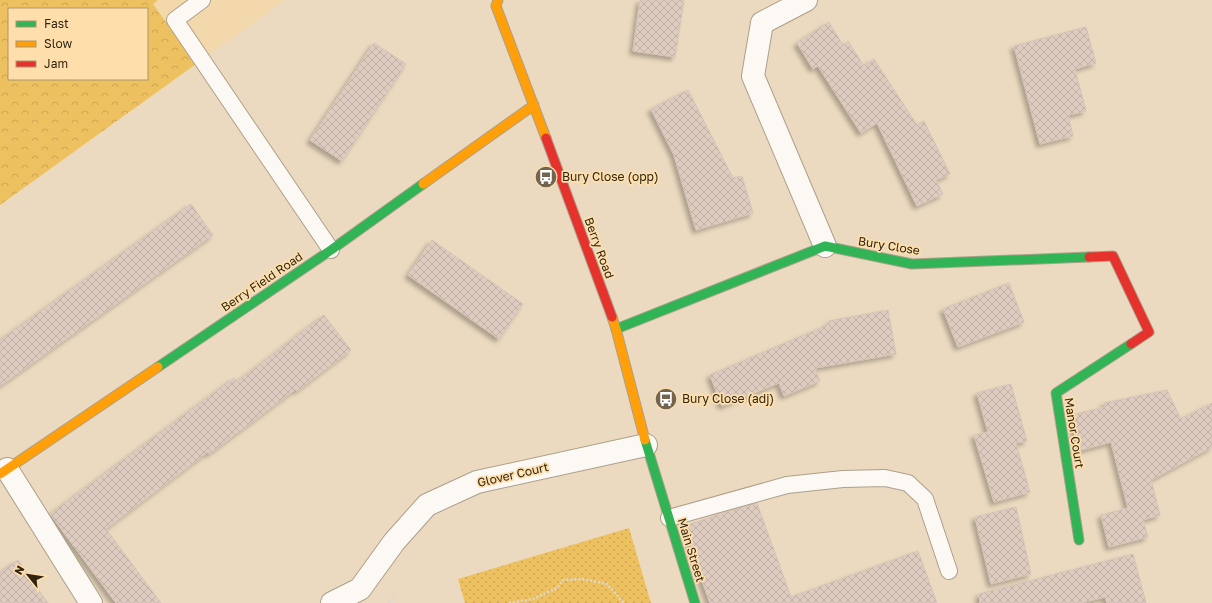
<svg xmlns="http://www.w3.org/2000/svg" width="1212" height="603" viewBox="0 0 1212 603" font-family="'Golos Text',sans-serif">
  <style>
    .built { fill: #f3d8ac; fill-rule: evenodd }
    .grass { fill: url(#grass-dots) }
    .park { fill: url(#park-crowns); fill-rule: evenodd }
    .building { fill: url(#building-cross-hatch); stroke: #d7c3b7; filter: url(#shadow) }
    .lines { fill: none; stroke-linecap: round; stroke-linejoin: round }
    .lane-casing { stroke: #aca08a; stroke-width: 18 }
    .street-casing { stroke: #aca08a; stroke-width: 24 }
    .fast-casing { stroke: #aca08a; stroke-width: 11 }
    .slow-casing { stroke: #aca08a; stroke-width: 11 }
    .jam-casing { stroke: #aca08a; stroke-width: 11 }
    .path { stroke: #ded8cf; stroke-width: 2.5; stroke-dasharray: 2 2; stroke-linecap: butt }
    .lane { stroke: #fcf9f5; stroke-width: 16 }
    .street { stroke: #fcf9f5; stroke-width: 22 }
    .fast { stroke: #30b455; stroke-width: 9 }
    .slow { stroke: #ff9f0a; stroke-width: 9 }
    .jam { stroke: #e5322d; stroke-width: 9 }
    .labels { text-anchor: middle; stroke-width: 3.5; stroke-linejoin: round; paint-order: stroke }
    .poi-label { font-size: 12px; fill: #312511; stroke: #fedfac; text-anchor: start }
    .street-label { font-size: 12px; fill: #312511; stroke: #fedfac }
  </style>
  <defs>
    <pattern id="grass-dots" width="8" height="8" patternUnits="userSpaceOnUse"><rect width="8" height="8" fill="#edc160"/><path d="M2 2h.1M6 6h.1" fill="none" stroke="#cca652" stroke-width="1.8" stroke-linecap="round"/></pattern>
    <pattern id="park-crowns" width="20" height="18" patternUnits="userSpaceOnUse"><rect width="20" height="18" fill="#edc160"/><path d="M2 6a3 3 0 1 1 6 0M12 15a3 3 0 1 1 6 0" fill="none" stroke="#cca652"/></pattern>
    <pattern id="building-cross-hatch" width="8" height="8" patternUnits="userSpaceOnUse"><rect width="8" height="8" fill="#dfccc0"/><path d="M0 0l8 8M0 8l8-8" fill="none" stroke="#c0afa4"/></pattern>
    <filter id="shadow"><feDropShadow dx="-3.5" dy="3.5" stdDeviation="2" flood-color="#0004"/></filter>
  </defs>
  <rect width="100%" height="100%" fill="#ebdabf"/>
  <path class="built" d="M 0,0 L 285,0 L 0,205 ZM 9,9 L 147,9 L 147,79 L 9,79 Z"/>
  <path class="grass" d="M 629,528 L 651,603 L 465,603 L 458,579 Z"/>
  <path class="park" d="M 0,0 L 158,0 L 153,4 L 196,64 L 0,205 ZM 9,9 L 147,9 L 147,79 L 9,79 Z"/>
  <path class="building" d="M 640,0 L 684,0 L 675,57 L 633,51 Z
    M 829,22 L 843,45 L 848,41 L 864,66 L 874,59 L 917,125 L 924,121 L 950,174 L 936,180 L 943,194 L 917,206 L 877,123 L 861,133 L 818,66 L 813,69 L 797,43 Z
    M 1086,27 L 1096,63 L 1075,69 L 1086,111 L 1068,115 L 1073,136 L 1040,144 L 1014,46 Z
    M 374,43 L 406,64 L 342,161 L 310,140 Z
    M 688,90 L 733,178 L 742,176 L 753,213 L 696,230 L 674,155 L 651,109 Z
    M 191,204 L 213,235 L 0,386 L 0,340 Z
    M 432,240 L 523,304 L 499,339 L 408,275 Z
    M 1009,283 L 1024,322 L 958,347 L 943,309 Z
    M 888,310 L 896,354 L 815,368 L 820,381 L 784,396 L 779,383 L 722,406 L 710,375 L 830,324 L 829,321 Z
    M 324,315 L 351,350 L 297,391 L 296,389 L 209,454 L 208,452 L 106,529 L 161,603 L 116,603 L 50,514 L 234,378 L 237,382 Z
    M 1011,384 L 1027,441 L 1016,443 L 1030,492 L 994,502 L 974,435 L 988,432 L 977,393 Z
    M 1167,390 L 1181,419 L 1212,403 L 1212,447 L 1151,480 L 1160,515 L 1143,520 L 1148,537 L 1109,547 L 1101,515 L 1128,508 L 1111,442 L 1078,451 L 1072,415 L 1105,407 L 1104,403 Z
    M 757,503 L 791,597 L 918,551 L 937,603 L 710,603 L 696,564 L 685,526 L 723,513 Z
    M 1016,507 L 1031,574 L 991,584 L 975,517 Z
    M 1133,554 L 1146,603 L 1107,603 L 1105,597 L 1081,603 L 980,603 L 979,594 Z
    M 18,560 L 48,603 L 0,603 L 0,572 Z"/>
  <g class="lines">
    <g class="lane-casing">
      <path id="lane" d="M 202,0 L 175,20 L 331,250
        M 669,518 L 787,485 L 843,479 L 885,478 L 908,483 L 925,499 L 949,571"/>
    </g>
    <g class="street-casing">
      <path id="street" d="M 806,0 L 762,23 L 753,76 L 825,246
        M 7,469 L 91,603
        M 332,603 L 360,589 L 394,542 L 427,505 L 477,482 L 646,445"/>
    </g>
    <g class="fast-casing">
      <path id="fast" d="M 616,329 L 825,246 L 912,264 L 1089,257
        M 158,367 L 331,250 L 423,184
        M 645,440 L 695,603
        M 1079,540 L 1056,393 L 1131,344"/>
    </g>
    <g class="slow-casing">
      <path id="slow" d="M 498,0 L 496,6 L 546,138
        M 423,184 L 534,105
        M 612,317 L 616,329 L 645,440
        M 0,474 L 158,367"/>
    </g>
    <g class="jam-casing">
      <path id="jam" d="M 546,138 L 612,317
        M 1089,257 L 1113,256 L 1149,332 L 1131,344"/>
    </g>
    <path class="path" d="M 389,603 L 395,593
      M 509,603 L 533,599 L 557,588 L 563,580 L 582,579 L 607,584 L 624,603"/>
    <use href="#lane" class="lane"/>
    <use href="#street" class="street"/>
    <use href="#fast" class="fast"/>
    <use href="#slow" class="slow"/>
    <use href="#jam" class="jam"/>
  </g>
  <defs>
    <g id="bus-disc" transform="scale(1.15)"><circle r="9.5" fill="#72644e" stroke="#fedfac"/><path d="M-5-6H5V4H4V6H2V4H-2V6H-4V4H-5ZM-3.5-4V0h7V-4ZM-3.5 1.2v1.5H-2V1.2ZM2 1.2v1.5H3.5V1.2Z" fill="#fff"/></g>
  </defs>
  <g fill-rule="evenodd">
    <use href="#bus-disc" x="546" y="177"/>
    <use href="#bus-disc" x="666" y="399"/>
  </g>
  <g class="labels">
    <g class="poi-label">
      <text x="562" y="181">Bury Close (opp)</text>
      <text x="682" y="403">Bury Close (adj)</text>
    </g>
    <g class="street-label">
      <text transform="translate(889 246) rotate(9)" y="4">Bury Close</text>
      <text transform="translate(599 248) rotate(70)" y="4">Berry Road</text>
      <text transform="translate(262 282) rotate(-34)" y="4">Berry Field Road</text>
      <text transform="translate(1074 433) rotate(81)" y="4">Manor Court</text>
      <text transform="translate(513 475) rotate(-13)" y="4">Glover Court</text>
      <text transform="translate(691 550) rotate(73)" y="4">Main Street</text>
    </g>
  </g>
  <rect x="8" y="8" width="140" height="72" fill="#fedfac" stroke="#ac956e"/>
  <rect x="16" y="21" width="20" height="6" fill="#30b455" stroke="#ac956e"/>
  <text x="44" y="28" font-size="12" fill="#312511">Fast</text>
  <rect x="16" y="41" width="20" height="6" fill="#ff9f0a" stroke="#ac956e"/>
  <text x="44" y="48" font-size="12" fill="#312511">Slow</text>
  <rect x="16" y="61" width="20" height="6" fill="#e5322d" stroke="#ac956e"/>
  <text x="44" y="68" font-size="12" fill="#312511">Jam</text>
  <g transform="translate(28 575) rotate(300)" stroke="#fedfac" stroke-width="3" paint-order="stroke">
  <path d="M0-3L7 15L0 10L-7 15Z" fill="#312511"/>
  <text y="-6" font-size="11" font-weight="bold" text-anchor="middle" fill="#312511">N</text>
  </g>
</svg>
